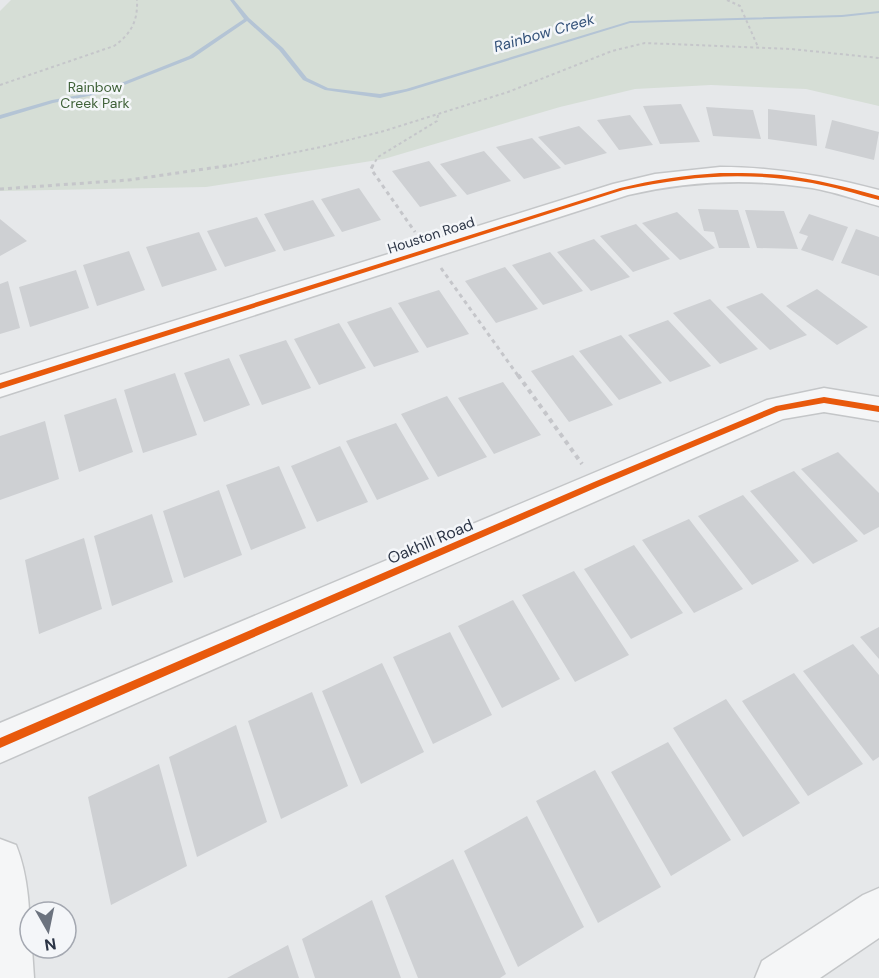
<svg xmlns="http://www.w3.org/2000/svg" width="879" height="978" viewBox="0 0 879 978" font-family="'DM Sans',sans-serif">
  <style>
    .green { fill: #d6ded6 }
    .lines { fill: none; stroke-linecap: round; stroke-linejoin: round }
    .stream { fill: #b4c4d5; fill-rule: evenodd }
    .building { fill: #ced0d3 }
    .minor-casing { stroke: #c4c6c8; stroke-width: 3 }
    .tertiary-casing { stroke: #c4c6c8; stroke-width: 3 }
    .path-far2 { stroke: #c5c6ca; stroke-width: 2; stroke-dasharray: 3 3; stroke-linecap: butt }
    .path-far1 { stroke: #c5c6ca; stroke-width: 3; stroke-dasharray: 4 4; stroke-linecap: butt }
    .path { stroke: #c5c6ca; stroke-width: 4; stroke-dasharray: 4.5 4.5; stroke-linecap: butt }
    .minor { fill: #f5f6f7; fill-rule: evenodd }
    .tertiary { fill: #f5f6f7; fill-rule: evenodd }
    .cycleway-casing { stroke: #f4f6f9; stroke-width: 3 }
    .cycleway { fill: #e8590c; fill-rule: evenodd }
    .labels { text-anchor: middle; stroke-width: 5; stroke-linejoin: round; paint-order: stroke }
    .far-park-label { font-size: 14px; fill: #3f6138; stroke: #f4f6f9 }
    .far-street-label { font-size: 14px; fill: #2b3445; stroke: #f4f6f9 }
    .far-water-label { font-size: 15px; font-style: italic; fill: #34527a; stroke: #f4f6f9 }
    .street-label { font-size: 16px; fill: #2b3445; stroke: #f4f6f9 }
  </style>
  <rect width="100%" height="100%" fill="#e6e8ea"/>
  <path class="green" d="M 11,0 L 879,0 L 879,106 L 806,89 L 711,85 L 635,89 L 560,107 L 384,159 L 206,187 L 0,191 L 0,11 Z"/>
  <g class="lines">
    <path class="stream" d="M 230,0 L 234,0 L 249,18 L 283,48 L 307,78 L 328,88 L 380,94 L 406,89 L 630,21 L 842,15 L 879,11 L 879,13 L 842,17 L 630,23 L 409,91 L 380,98 L 325,90 L 303,80 L 279,50 L 247,21 L 193,58 L 104,93 L 53,103 L 0,119 L 0,115 L 52,100 L 101,91 L 189,56 L 244,19 Z"/>
  </g>
  <path class="building" d="M 681,104 L 700,142 L 660,144 L 643,106 Z
    M 706,107 L 753,110 L 761,139 L 713,136 Z
    M 768,109 L 815,115 L 817,146 L 768,139 Z
    M 630,115 L 653,145 L 619,150 L 597,120 Z
    M 832,120 L 879,132 L 874,160 L 825,148 Z
    M 579,126 L 607,153 L 565,165 L 538,137 Z
    M 532,138 L 561,168 L 524,179 L 496,147 Z
    M 484,151 L 511,181 L 467,195 L 440,164 Z
    M 429,161 L 457,196 L 420,207 L 392,171 Z
    M 359,188 L 381,220 L 342,232 L 321,199 Z
    M 313,200 L 335,236 L 284,251 L 264,214 Z
    M 698,209 L 738,210 L 750,248 L 719,248 L 714,232 L 704,231 Z
    M 745,210 L 784,211 L 798,249 L 757,248 Z
    M 677,212 L 715,248 L 680,260 L 642,223 Z
    M 809,214 L 848,227 L 833,261 L 801,250 L 808,236 L 799,233 Z
    M 257,217 L 276,251 L 225,267 L 207,231 Z
    M 0,219 L 27,241 L 0,256 Z
    M 636,224 L 670,259 L 633,272 L 600,236 Z
    M 856,229 L 879,237 L 879,276 L 841,263 Z
    M 199,232 L 217,270 L 162,287 L 146,247 Z
    M 594,239 L 630,277 L 591,291 L 557,252 Z
    M 129,251 L 145,290 L 97,306 L 83,265 Z
    M 550,252 L 583,291 L 543,305 L 512,265 Z
    M 505,267 L 538,309 L 496,323 L 465,281 Z
    M 76,270 L 89,308 L 30,327 L 19,287 Z
    M 8,281 L 20,328 L 0,334 L 0,284 Z
    M 817,289 L 868,327 L 837,345 L 786,306 Z
    M 439,290 L 469,334 L 427,348 L 398,303 Z
    M 762,293 L 807,335 L 770,350 L 726,307 Z
    M 710,299 L 758,349 L 720,364 L 673,313 Z
    M 391,307 L 419,352 L 374,367 L 347,322 Z
    M 668,320 L 711,366 L 670,382 L 628,335 Z
    M 339,323 L 366,368 L 319,385 L 294,339 Z
    M 621,335 L 662,383 L 619,400 L 579,351 Z
    M 286,340 L 311,388 L 262,405 L 239,355 Z
    M 573,355 L 613,405 L 569,422 L 531,371 Z
    M 229,358 L 250,405 L 204,422 L 184,373 Z
    M 175,373 L 197,435 L 143,453 L 124,390 Z
    M 503,382 L 541,435 L 494,454 L 458,398 Z
    M 447,396 L 487,457 L 438,477 L 401,414 Z
    M 116,398 L 133,452 L 79,472 L 64,415 Z
    M 45,421 L 59,479 L 0,500 L 0,436 Z
    M 396,423 L 429,479 L 377,500 L 346,441 Z
    M 340,446 L 368,502 L 317,522 L 291,466 Z
    M 838,452 L 879,493 L 879,527 L 864,535 L 801,469 Z
    M 279,466 L 306,528 L 251,550 L 226,485 Z
    M 794,471 L 858,541 L 813,564 L 750,491 Z
    M 219,490 L 242,555 L 184,578 L 163,511 Z
    M 743,495 L 799,561 L 752,585 L 698,516 Z
    M 152,514 L 173,582 L 112,606 L 94,536 Z
    M 689,519 L 743,589 L 694,613 L 642,540 Z
    M 84,538 L 102,609 L 39,634 L 25,560 Z
    M 634,545 L 683,613 L 631,639 L 584,569 Z
    M 574,571 L 629,655 L 575,682 L 522,595 Z
    M 513,600 L 560,679 L 502,708 L 458,626 Z
    M 879,627 L 879,659 L 860,637 Z
    M 450,632 L 492,715 L 433,744 L 393,657 Z
    M 853,644 L 879,675 L 879,757 L 873,761 L 803,671 Z
    M 382,663 L 424,752 L 361,784 L 322,691 Z
    M 794,673 L 863,764 L 808,796 L 742,701 Z
    M 312,692 L 348,786 L 281,819 L 248,721 Z
    M 726,699 L 800,803 L 743,837 L 673,728 Z
    M 236,725 L 267,822 L 197,857 L 169,757 Z
    M 668,742 L 731,840 L 671,876 L 611,772 Z
    M 159,764 L 187,866 L 111,905 L 88,797 Z
    M 595,770 L 661,887 L 598,923 L 536,801 Z
    M 527,816 L 584,927 L 518,967 L 464,851 Z
    M 453,859 L 506,974 L 500,978 L 418,978 L 385,896 Z
    M 372,900 L 401,978 L 315,978 L 302,939 Z
    M 288,945 L 299,978 L 227,978 Z"/>
  <g class="lines">
    <g class="minor-casing">
      <path id="minor" d="M 720,167 C 775,167 826,176 879,190 L 879,206 C 857,200 835,192 812,188 C 749,178 689,181 628,195 L 0,397 L 0,375 L 613,184 L 655,174 Z
        M 824,388 L 879,397 L 879,421 L 824,412 L 783,419 L 0,763 L 0,723 L 767,400 Z
        M 0,839 L 16,845 C 29,877 30,914 30,948 L 32,948 L 34,978 L 0,978 Z"/>
    </g>
    <g class="tertiary-casing">
      <path id="tertiary" d="M 879,888 L 879,938 L 820,978 L 755,978 L 762,961 L 863,895 Z"/>
    </g>
    <path class="path-far2" d="M 727,0 L 740,6 L 758,47
      M 0,85 L 114,46 C 131,34 138,21 137,0
      M 223,167 L 321,147 L 384,131 L 508,92 L 612,51 L 645,43 L 791,49 L 879,58
      M 372,167 L 378,157 L 437,121 L 438,115"/>
    <path class="path-far1" d="M 373,165 L 371,169 L 415,232
      M 0,189 L 129,180 L 232,165
      M 441,268 L 519,377"/>
    <path class="path" d="M 518,375 L 582,464"/>
    <use href="#minor" class="minor"/>
    <use href="#tertiary" class="tertiary"/>
    <g class="cycleway-casing">
      <path id="cycleway" d="M 720,173 C 740,173 761,173 781,175 C 815,179 847,187 879,196 L 879,200 C 857,194 834,187 812,183 C 744,171 689,176 623,190 L 0,389 L 0,383 L 620,188 C 653,180 686,175 720,173 Z
        M 824,397 L 879,406 L 879,412 L 824,403 L 779,411 L 600,486 L 0,748 L 0,738 L 594,482 L 776,406 Z"/>
    </g>
    <use href="#cycleway" class="cycleway"/>
  </g>
  <g class="labels">
    <g class="far-park-label">
      <text x="95" y="92">Rainbow<tspan x="95" dy="16">Creek Park</tspan></text>
    </g>
    <g class="far-street-label">
      <text transform="translate(431 235) rotate(-18)" y="5">Houston Road</text>
    </g>
    <g class="far-water-label">
      <text transform="translate(544 33) rotate(-16)" y="5">Rainbow Creek</text>
    </g>
    <g class="street-label">
      <text transform="translate(430 541) rotate(-23)" y="6">Oakhill Road</text>
    </g>
  </g>
  <g transform="translate(48 930) rotate(171)"><circle r="28" fill="#f4f6f9" stroke="#a4a8b1" stroke-width="1.5"/>
  <path d="M0-4.5L10 22L0 15L-10 22Z" fill="#6c737f"/>
  <text y="-9" font-size="16" font-weight="bold" text-anchor="middle" fill="#2b3445">N</text>
  </g>
</svg>
